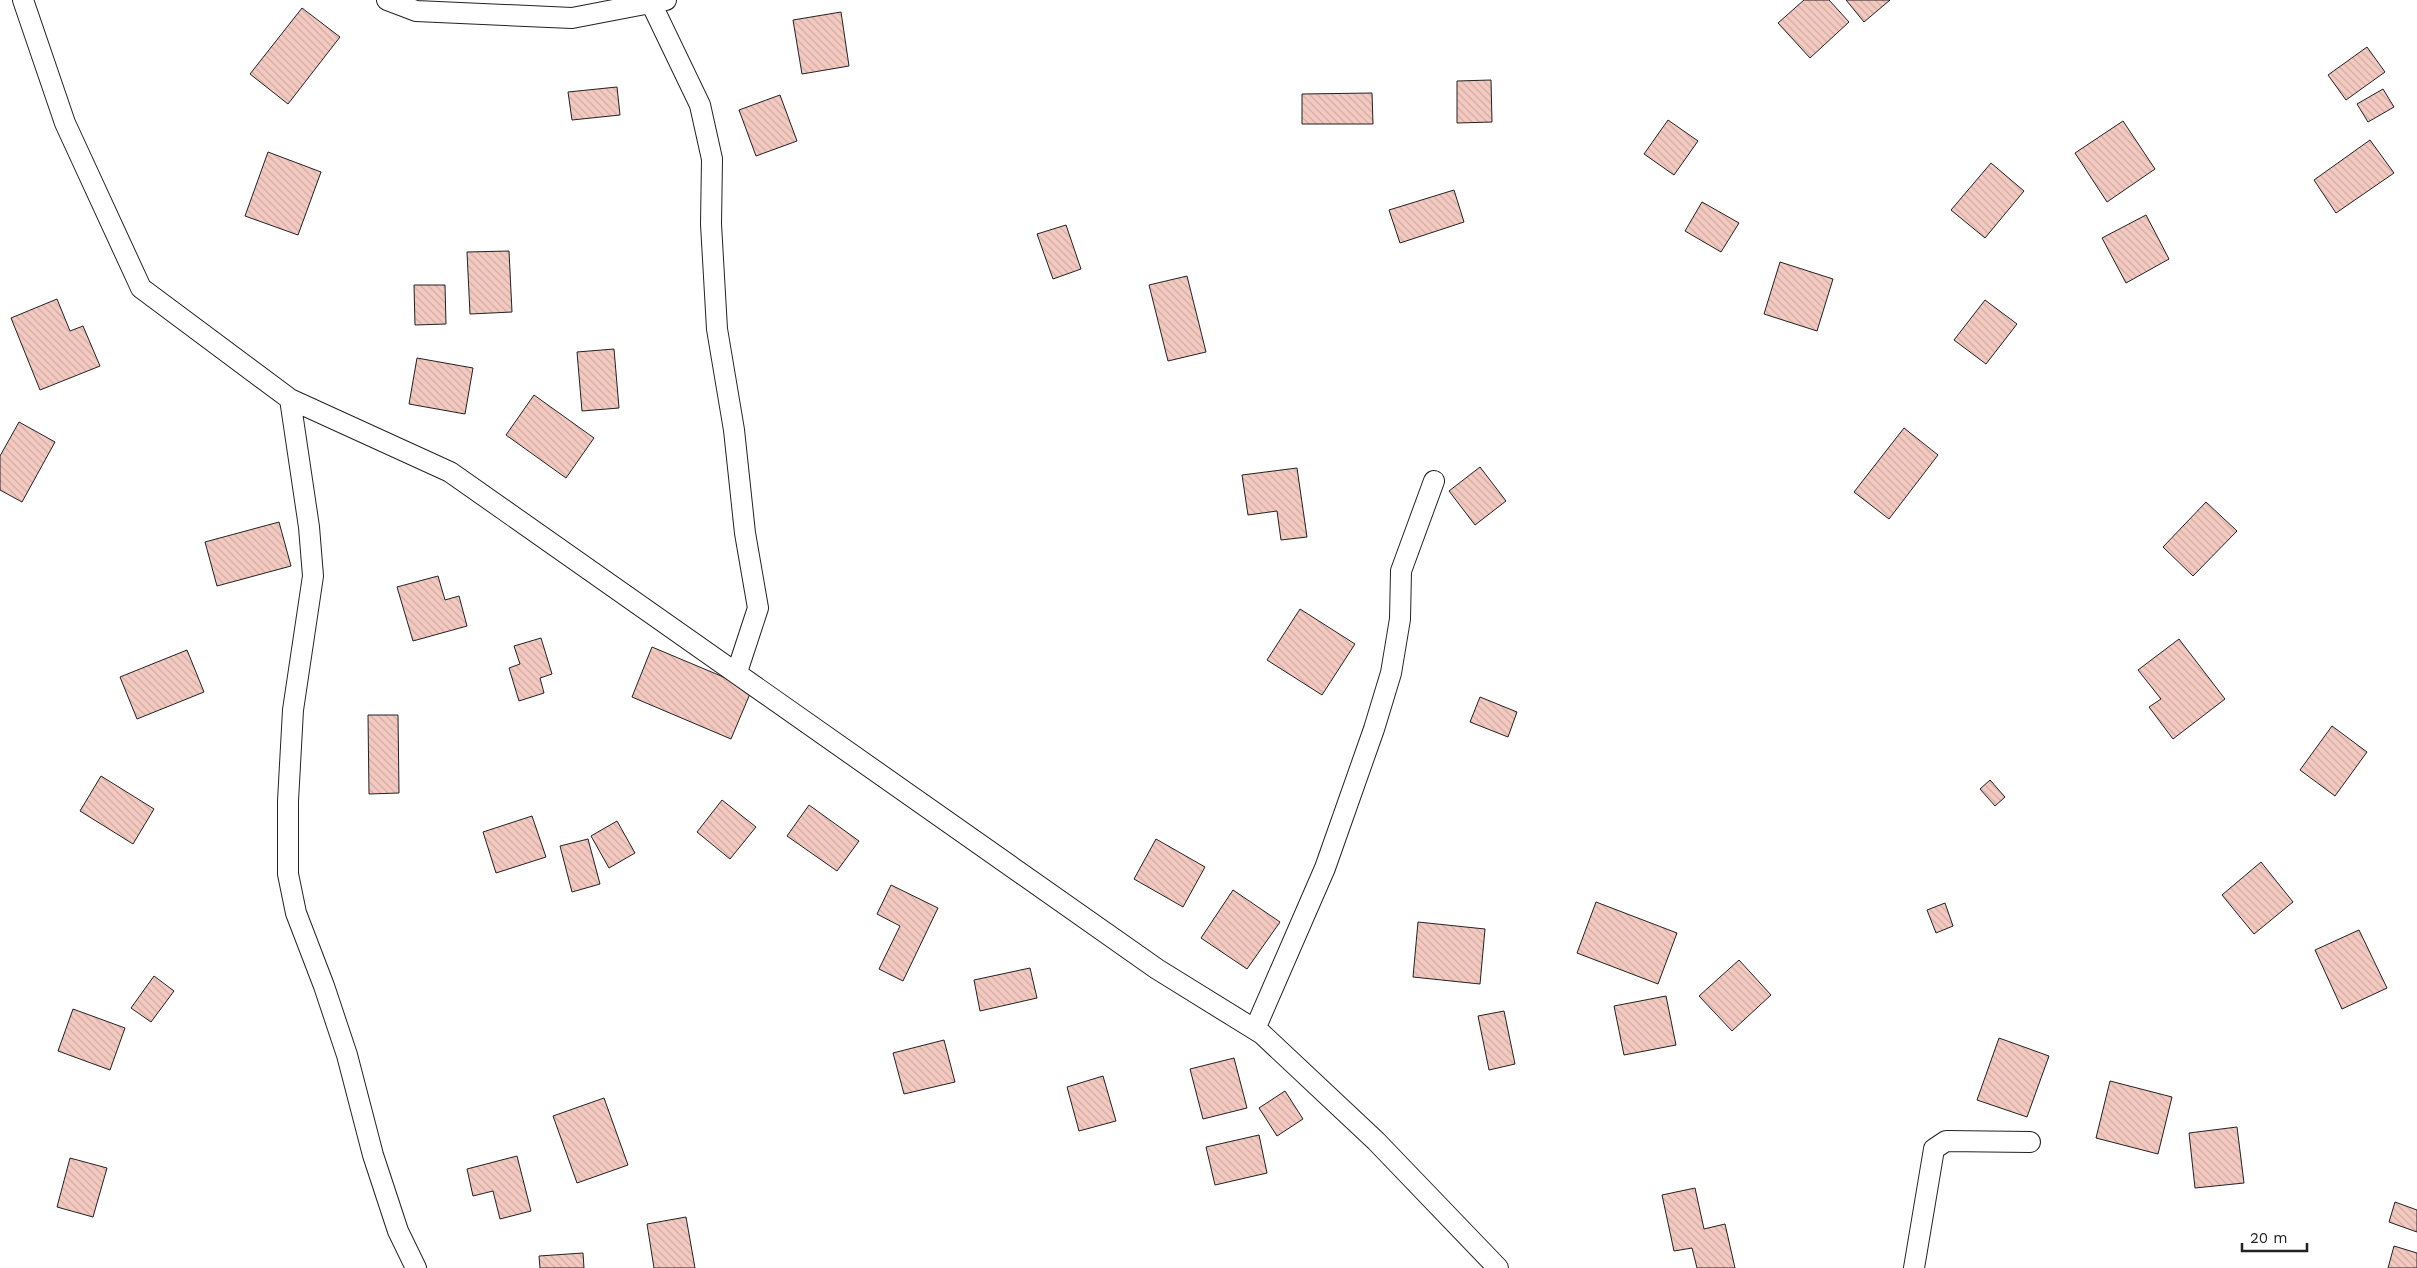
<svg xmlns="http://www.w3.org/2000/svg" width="2417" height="1268" viewBox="0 0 2417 1268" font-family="'Work Sans',sans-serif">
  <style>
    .building { fill: url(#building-back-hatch); stroke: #222 }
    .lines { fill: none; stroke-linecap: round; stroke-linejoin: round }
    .minor-casing { stroke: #222; stroke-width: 22 }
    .minor { stroke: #fff; stroke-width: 20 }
  </style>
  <defs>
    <pattern id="building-back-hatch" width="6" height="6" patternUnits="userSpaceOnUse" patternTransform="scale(1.25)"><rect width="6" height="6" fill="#f3c9c0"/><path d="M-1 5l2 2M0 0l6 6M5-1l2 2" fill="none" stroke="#d0aca5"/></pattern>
  </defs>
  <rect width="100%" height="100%" fill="#fff"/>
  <path class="building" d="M 1804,0 L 1829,0 L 1849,22 L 1810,58 L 1778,23 Z
    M 1846,0 L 1890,0 L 1864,22 Z
    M 302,8 L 340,37 L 288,104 L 250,74 Z
    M 841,12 L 849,66 L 802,74 L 793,20 Z
    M 2367,47 L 2385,72 L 2346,100 L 2328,75 Z
    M 1491,80 L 1492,122 L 1457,123 L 1457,81 Z
    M 617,87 L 620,115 L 572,120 L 568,92 Z
    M 2383,89 L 2394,107 L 2368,122 L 2357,104 Z
    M 1372,93 L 1373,124 L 1302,124 L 1302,94 Z
    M 780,95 L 797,141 L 756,156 L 739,110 Z
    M 1668,120 L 1698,141 L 1674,175 L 1644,154 Z
    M 2123,121 L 2155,169 L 2107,202 L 2075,153 Z
    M 2370,140 L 2394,173 L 2336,213 L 2314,180 Z
    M 268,152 L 321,172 L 298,235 L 245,216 Z
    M 1991,163 L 2024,191 L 1985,238 L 1951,210 Z
    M 1454,190 L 1464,222 L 1400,243 L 1389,210 Z
    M 1702,202 L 1739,223 L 1721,252 L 1685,231 Z
    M 2146,215 L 2169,259 L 2126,283 L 2102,238 Z
    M 1066,225 L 1081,269 L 1053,279 L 1037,234 Z
    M 509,251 L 512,312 L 470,314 L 467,252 Z
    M 1780,262 L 1833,279 L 1817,331 L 1764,314 Z
    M 1187,276 L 1206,352 L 1168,361 L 1149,285 Z
    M 414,285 L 445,285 L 446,324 L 415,325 Z
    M 57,299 L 70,331 L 83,326 L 100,366 L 40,390 L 11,318 Z
    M 1985,300 L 2017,324 L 1986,364 L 1954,340 Z
    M 614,349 L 619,408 L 582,411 L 577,352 Z
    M 417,358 L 473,368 L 465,414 L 409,404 Z
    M 534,395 L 594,438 L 566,478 L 506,435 Z
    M 19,422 L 55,442 L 22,502 L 0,490 L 0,456 Z
    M 1904,428 L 1938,455 L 1889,519 L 1854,492 Z
    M 1480,467 L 1506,501 L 1475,525 L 1449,491 Z
    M 1297,468 L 1307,537 L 1281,540 L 1277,511 L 1248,515 L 1242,475 Z
    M 2206,502 L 2237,531 L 2193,576 L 2163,547 Z
    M 279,522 L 291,566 L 217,586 L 205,542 Z
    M 438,576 L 445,600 L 459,596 L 467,626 L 413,641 L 397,587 Z
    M 1300,609 L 1355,644 L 1322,695 L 1267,660 Z
    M 541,638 L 552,674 L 540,678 L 544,693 L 519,701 L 509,668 L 520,664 L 514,646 Z
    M 2179,639 L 2225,699 L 2173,739 L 2149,707 L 2161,699 L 2138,670 Z
    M 652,647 L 752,689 L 731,739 L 632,697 Z
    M 187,650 L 204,692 L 137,719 L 120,677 Z
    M 1480,697 L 1517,712 L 1508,737 L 1470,722 Z
    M 368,715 L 398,715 L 399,793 L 369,794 Z
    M 2332,726 L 2367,752 L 2335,796 L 2300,770 Z
    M 101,776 L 154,809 L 133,844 L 80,811 Z
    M 1990,780 L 2005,797 L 1995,806 L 1980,789 Z
    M 722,800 L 756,827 L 730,859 L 697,832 Z
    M 809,805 L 859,841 L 837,871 L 787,836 Z
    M 532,816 L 546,857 L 496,873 L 483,832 Z
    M 617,821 L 635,853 L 609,868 L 591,836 Z
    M 588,839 L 600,884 L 572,892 L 560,846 Z
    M 1156,839 L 1205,867 L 1183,907 L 1134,879 Z
    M 2261,862 L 2293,902 L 2254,934 L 2222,895 Z
    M 891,885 L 938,908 L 903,981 L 879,969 L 900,926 L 877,914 Z
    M 1233,890 L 1280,922 L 1247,969 L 1201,938 Z
    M 1596,902 L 1677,933 L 1658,984 L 1577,953 Z
    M 1945,903 L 1953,926 L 1936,933 L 1927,910 Z
    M 1418,922 L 1485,929 L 1480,984 L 1413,977 Z
    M 2359,930 L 2387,988 L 2342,1009 L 2315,950 Z
    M 1739,960 L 1771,995 L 1732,1031 L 1699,996 Z
    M 1030,968 L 1037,998 L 980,1011 L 974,980 Z
    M 154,976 L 174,991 L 151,1022 L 131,1008 Z
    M 1666,996 L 1676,1045 L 1624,1055 L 1614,1006 Z
    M 73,1009 L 125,1028 L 110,1070 L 58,1051 Z
    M 1504,1011 L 1515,1064 L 1489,1070 L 1478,1016 Z
    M 1999,1038 L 2049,1056 L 2027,1117 L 1977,1100 Z
    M 944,1040 L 955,1082 L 904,1094 L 893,1053 Z
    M 1234,1058 L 1247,1108 L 1203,1119 L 1190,1069 Z
    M 1103,1076 L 1116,1121 L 1079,1131 L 1067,1087 Z
    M 2110,1081 L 2172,1097 L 2158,1154 L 2096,1138 Z
    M 1285,1091 L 1303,1119 L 1277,1136 L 1259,1108 Z
    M 604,1098 L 628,1165 L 577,1183 L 553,1116 Z
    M 2237,1127 L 2244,1183 L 2195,1188 L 2189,1133 Z
    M 1259,1135 L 1267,1173 L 1215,1185 L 1206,1147 Z
    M 517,1156 L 531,1211 L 500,1219 L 493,1191 L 473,1196 L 467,1169 Z
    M 70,1158 L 107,1168 L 93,1217 L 57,1207 Z
    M 1695,1188 L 1704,1229 L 1725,1224 L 1735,1268 L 1697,1268 L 1692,1248 L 1674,1251 L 1662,1195 Z
    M 2395,1202 L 2417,1210 L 2417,1232 L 2389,1222 Z
    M 686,1217 L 695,1268 L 654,1268 L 647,1224 Z
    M 2394,1246 L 2417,1253 L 2417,1268 L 2388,1268 Z
    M 583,1253 L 584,1268 L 540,1268 L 539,1256 Z"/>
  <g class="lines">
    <g class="minor-casing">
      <path id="minor" d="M 23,0 L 65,123 L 141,288 L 290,399 L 450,472 L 1157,969 L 1262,1034 L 1376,1141 L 1498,1268
        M 387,0 L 416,11 L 572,18 L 666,0
        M 651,3 L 700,105 L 712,159 L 711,224 L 717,329 L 734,430 L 745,533 L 758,608 L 737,672
        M 290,399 L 309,527 L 313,576 L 293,710 L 288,801 L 288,874 L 296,913 L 324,986 L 347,1055 L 373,1155 L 398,1231 L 416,1268
        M 1255,1029 L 1325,868 L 1374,729 L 1391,673 L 1400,619 L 1401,571 L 1434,481
        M 1914,1268 L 1934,1149 L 1946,1141 L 2030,1142"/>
    </g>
    <use href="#minor" class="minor"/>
  </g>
  <path d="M2242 1243v8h65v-8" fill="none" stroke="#222222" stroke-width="2.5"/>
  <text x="2250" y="1243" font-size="15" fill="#222222" stroke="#ffffff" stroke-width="4" paint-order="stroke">20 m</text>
</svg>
